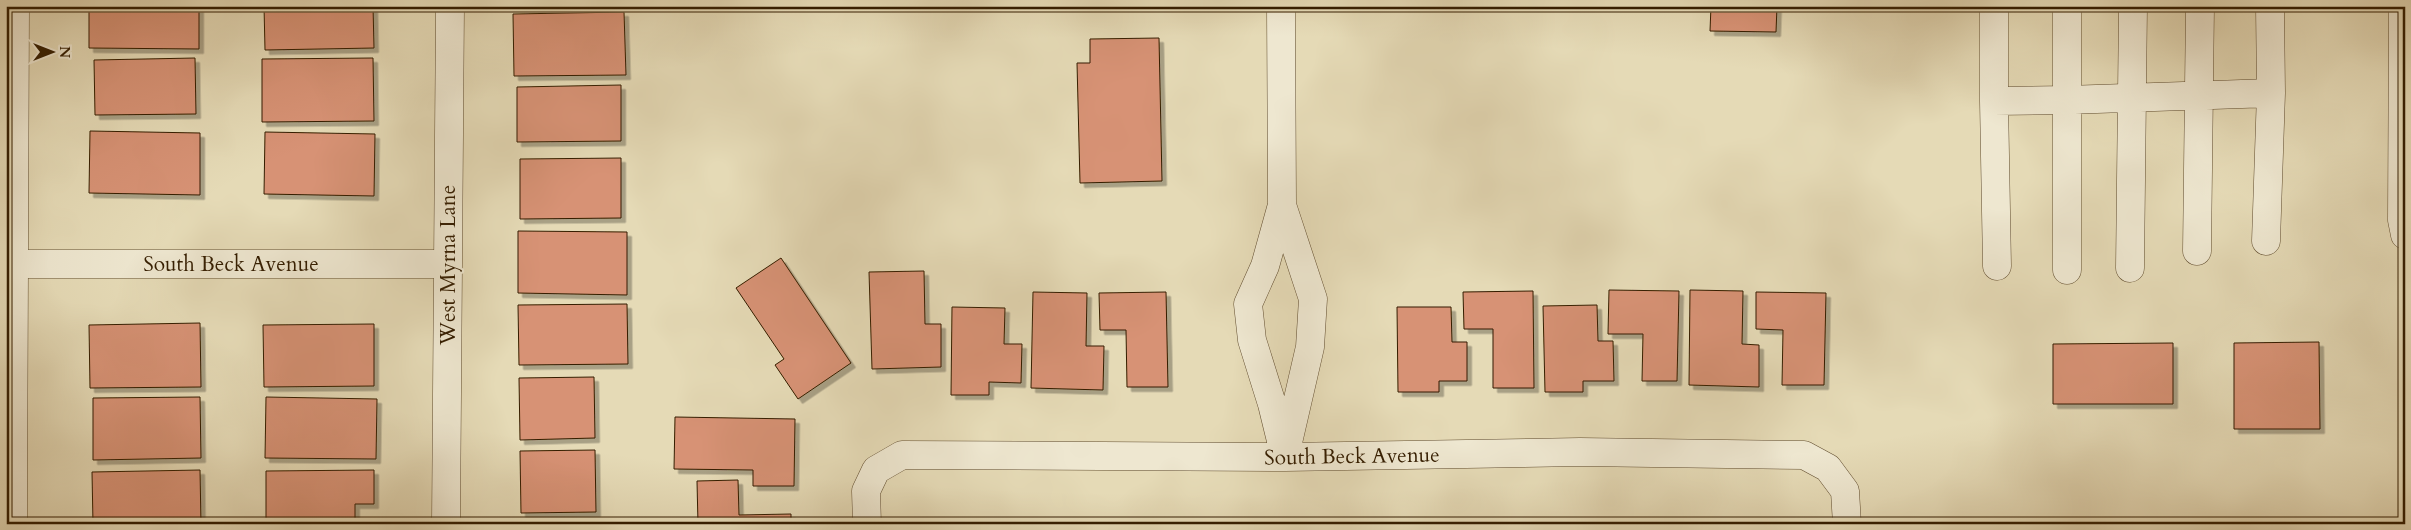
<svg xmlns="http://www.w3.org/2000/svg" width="2411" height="530" viewBox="0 0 2411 530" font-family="Cardo,serif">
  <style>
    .building { fill: #d79274; stroke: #341d00; filter: url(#shadow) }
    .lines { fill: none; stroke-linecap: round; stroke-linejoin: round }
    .minor-casing { stroke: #604c2e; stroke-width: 29 }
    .minor { stroke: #eee7d0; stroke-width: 28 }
    .labels { text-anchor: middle; stroke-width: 4.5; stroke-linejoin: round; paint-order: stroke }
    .street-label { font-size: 21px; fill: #341d00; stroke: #eee7d0 }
  </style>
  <defs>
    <filter id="shadow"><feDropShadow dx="4.5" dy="4.5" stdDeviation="0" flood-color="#0004"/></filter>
  </defs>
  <rect width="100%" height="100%" fill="#e5dab6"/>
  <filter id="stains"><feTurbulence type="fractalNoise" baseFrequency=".004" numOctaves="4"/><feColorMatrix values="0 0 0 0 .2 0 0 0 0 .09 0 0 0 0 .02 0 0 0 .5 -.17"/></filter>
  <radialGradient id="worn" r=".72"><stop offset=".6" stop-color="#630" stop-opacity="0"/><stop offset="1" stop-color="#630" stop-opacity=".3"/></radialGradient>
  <path class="building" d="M 89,6 L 199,6 L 199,49 L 89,48 Z
    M 264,6 L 373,6 L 374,48 L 265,50 Z
    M 1711,6 L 1777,6 L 1776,32 L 1710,31 Z
    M 624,12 L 626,75 L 514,76 L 513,14 Z
    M 1159,38 L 1162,181 L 1080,183 L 1077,63 L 1090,63 L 1090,39 Z
    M 195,58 L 196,114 L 95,115 L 94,60 Z
    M 373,58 L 374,121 L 262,122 L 262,59 Z
    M 621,85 L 621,141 L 517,142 L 517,87 Z
    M 90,131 L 200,133 L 200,195 L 89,193 Z
    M 265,132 L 375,134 L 374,196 L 264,194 Z
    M 621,158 L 621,218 L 520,219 L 520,159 Z
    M 518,231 L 627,232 L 627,295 L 518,293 Z
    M 781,258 L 851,363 L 798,399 L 775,365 L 784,359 L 736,288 Z
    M 924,271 L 925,324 L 941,324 L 941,367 L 872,369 L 869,272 Z
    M 1609,290 L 1679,291 L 1677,381 L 1642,381 L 1643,334 L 1608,334 Z
    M 1690,290 L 1743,291 L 1742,344 L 1759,345 L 1759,387 L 1689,385 Z
    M 1533,291 L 1534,388 L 1493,388 L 1493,329 L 1464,329 L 1463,292 Z
    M 1033,292 L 1087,293 L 1086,346 L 1104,346 L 1103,390 L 1031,388 Z
    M 1166,292 L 1168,387 L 1127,387 L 1126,330 L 1100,330 L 1099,293 Z
    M 1756,292 L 1826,293 L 1824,385 L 1782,385 L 1783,330 L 1756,329 Z
    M 627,304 L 628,364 L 519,365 L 518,305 Z
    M 1597,305 L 1598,341 L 1613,341 L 1614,381 L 1583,381 L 1583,392 L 1545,392 L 1543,306 Z
    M 952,307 L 1005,308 L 1004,344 L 1022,344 L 1021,383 L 989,382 L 989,395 L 951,395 Z
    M 1397,307 L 1451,307 L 1452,342 L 1467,342 L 1467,381 L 1439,381 L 1439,392 L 1398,392 Z
    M 200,323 L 201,387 L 90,388 L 89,325 Z
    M 374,324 L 374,386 L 264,387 L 263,325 Z
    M 2319,342 L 2320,429 L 2234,429 L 2234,343 Z
    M 2173,343 L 2173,404 L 2053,404 L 2053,344 Z
    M 594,377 L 595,438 L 520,440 L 519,378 Z
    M 200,397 L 201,458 L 93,460 L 93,398 Z
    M 266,397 L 377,399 L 376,459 L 265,458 Z
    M 675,417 L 795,419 L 794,486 L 753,486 L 753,470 L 674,469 Z
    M 595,450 L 596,512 L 521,513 L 520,451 Z
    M 200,470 L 201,524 L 93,524 L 92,472 Z
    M 374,470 L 374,504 L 355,504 L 355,524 L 266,524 L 266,471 Z
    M 738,480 L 739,515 L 791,514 L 791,524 L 698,524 L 697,481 Z
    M 594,521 L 594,524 L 517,524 L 517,523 Z
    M 1434,522 L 1501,523 L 1501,524 L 1434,524 Z
    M 1672,522 L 1711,522 L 1711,524 L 1672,524 Z
    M 1792,522 L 1792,524 L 1723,524 Z
    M 1070,523 L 1139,523 L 1070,524 Z
    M 1579,523 L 1646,523 L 1646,524 L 1579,524 Z"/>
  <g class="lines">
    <g class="minor-casing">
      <path id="minor" d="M 1281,6 L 1282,205 L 1265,266 L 1248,304 L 1252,340 L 1272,404 L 1285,457
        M 1994,6 L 1994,101
        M 2067,6 L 2067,100 L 2271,93 L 2270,6
        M 2403,6 L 2402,220 L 2405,235
        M 1282,205 L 1313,299 L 1310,347 L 1286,451
        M 2266,241 L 2271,93
        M 2197,251 L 2200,6
        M 14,264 L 448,264
        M 1997,266 L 1994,101 L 2067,100 L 2067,270
        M 2130,268 L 2133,6
        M 13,524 L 15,6
        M 446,524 L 450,6
        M 867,524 L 866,491 L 876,470 L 902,455 L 1285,457 L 1580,452 L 1804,455 L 1828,468 L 1845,491 L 1847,524"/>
    </g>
    <use href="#minor" class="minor"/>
  </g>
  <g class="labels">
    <g class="street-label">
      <text x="231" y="271">South Beck Avenue</text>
      <text transform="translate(448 265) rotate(-90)" y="7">West Myrna Lane</text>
      <text transform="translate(1352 456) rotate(-1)" y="7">South Beck Avenue</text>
    </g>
  </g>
  <rect width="2411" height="530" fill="none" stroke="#e5dab6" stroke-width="25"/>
  <rect x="8" y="8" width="2396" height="515" fill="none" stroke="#341d00" stroke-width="2.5"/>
  <rect x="12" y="12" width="2386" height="505" fill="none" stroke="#341d00"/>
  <g transform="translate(52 52) rotate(90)" stroke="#eee7d0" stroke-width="4" paint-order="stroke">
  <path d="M0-4L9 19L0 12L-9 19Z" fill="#341d00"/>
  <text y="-8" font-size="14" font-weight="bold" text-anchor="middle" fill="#341d00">N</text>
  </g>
  <rect width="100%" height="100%" filter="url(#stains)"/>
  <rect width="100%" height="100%" fill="url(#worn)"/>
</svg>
